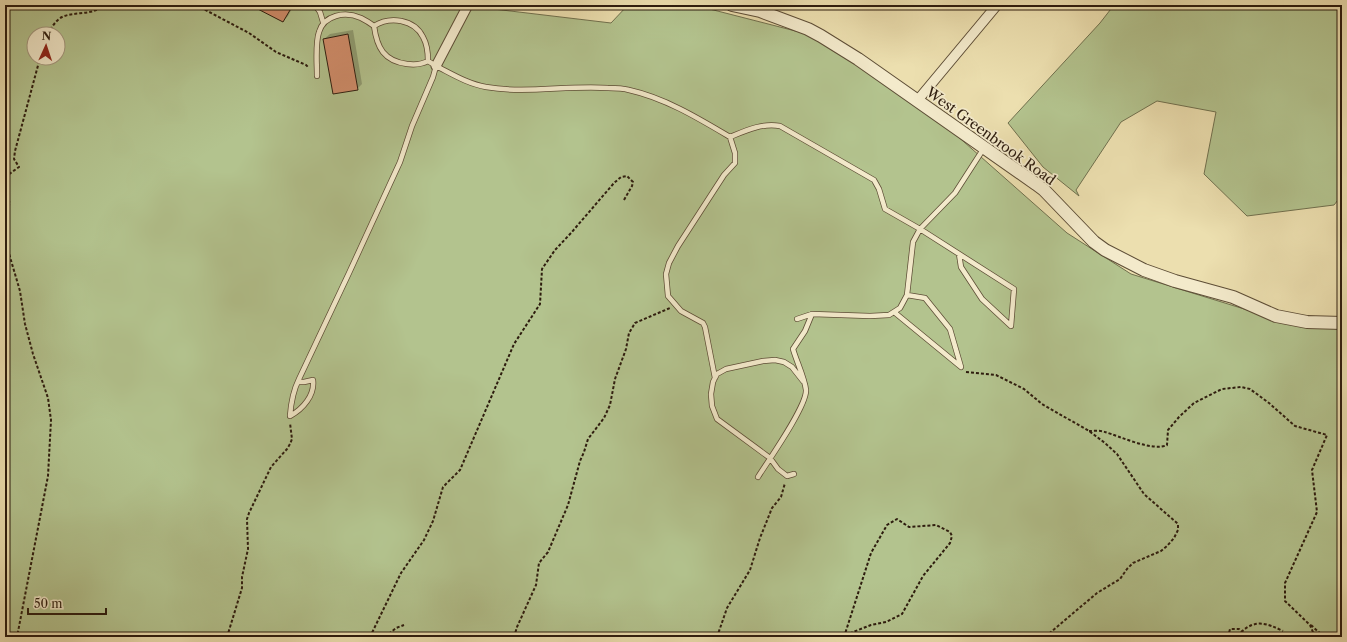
<svg xmlns="http://www.w3.org/2000/svg" width="1347" height="642" viewBox="0 0 1347 642" font-family="'Libre Caslon Text',serif">
  <style>
    .green { fill: #b3c38e; stroke: #70704e; fill-rule: evenodd }
    .shadow { fill: #0003 }
    .building { fill: #d18d6b; stroke: #2d1c0e }
    .lines { fill: none; stroke-linecap: round; stroke-linejoin: round }
    .service-casing { stroke: #5d4d36; stroke-width: 6 }
    .minor-casing { stroke: #5d4d36; stroke-width: 11 }
    .tertiary-casing { stroke: #5d4d36; stroke-width: 14 }
    .path { stroke: #2d1c0e; stroke-width: 2; stroke-dasharray: 3 2; stroke-linecap: butt }
    .service { stroke: #f3eacb; stroke-width: 4.5 }
    .minor { stroke: #f3eacb; stroke-width: 9 }
    .tertiary { stroke: #f3eacb; stroke-width: 12 }
    .labels { text-anchor: middle; stroke-width: 3.5; stroke-linejoin: round; paint-order: stroke }
    .street-label { font-size: 14px; fill: #2d1c0e; stroke: #f3eacb }
  </style>
  <rect width="100%" height="100%" fill="#ecdfaf"/>
  <filter id="stains"><feTurbulence type="fractalNoise" baseFrequency=".005" numOctaves="4"/><feColorMatrix values="0 0 0 0 .2 0 0 0 0 .09 0 0 0 0 .02 0 0 0 .5 -.17"/></filter>
  <radialGradient id="worn" r=".72"><stop offset=".6" stop-color="#630" stop-opacity="0"/><stop offset="1" stop-color="#630" stop-opacity=".3"/></radialGradient>
  <path class="green" d="M 5,5 L 479,5 L 485,8 L 611,23 L 628,5 L 694,5 L 815,36 L 946,126 L 1067,233 L 1131,274 L 1283,321 L 1342,327 L 1342,637 L 5,637 ZM 34,34 L 58,34 L 58,58 L 34,58 Z
    M 1114,5 L 1342,5 L 1342,195 L 1334,205 L 1247,216 L 1204,174 L 1216,112 L 1157,101 L 1121,122 L 1076,190 L 1079,196 L 1043,167 L 1008,123 L 1100,23 Z"/>
  <path class="shadow" d="M 252,5 L 294,5 L 288,16 L 283,21 Z
    M 353,30 L 362,84 L 357,89 L 324,39 L 330,34 Z"/>
  <path class="building" d="M 250,5 L 293,5 L 283,22 Z
    M 348,34 L 358,90 L 333,94 L 323,39 Z"/>
  <g class="lines">
    <g class="service-casing">
      <path id="service" d="M 315,5 L 320,12 L 323,22
        M 374,26 C 390,16 414,19 423,37 C 427,44 428,53 428,61
        M 317,76 C 317,63 315,44 319,32 C 324,15 345,11 361,18 C 365,20 370,23 374,26 C 377,48 384,61 407,64 C 415,65 421,65 428,61 L 436,66
        M 894,312 L 961,367 L 950,329 L 925,298 L 907,295
        M 797,319 L 812,314 L 870,316 L 889,315 L 900,308 L 907,295 L 913,242 L 920,229 L 955,193 L 984,148
        M 715,378 L 705,327 L 703,323 L 681,311 L 668,296 L 666,274 L 669,263 L 678,246 L 724,175 L 735,163 L 735,153 L 730,137 C 747,130 762,123 780,126 L 874,180 L 879,189 L 885,209 L 920,229 L 1014,289 L 1011,326 L 982,299 L 961,267 L 959,254
        M 299,379 C 293,391 291,402 290,416 C 303,409 315,395 313,380 L 304,382 L 299,382 L 299,379 L 349,273 L 400,162 L 412,126 L 433,77 L 436,66 C 452,74 468,84 486,87 C 526,94 568,85 608,88 C 614,88 622,88 629,90 C 665,98 698,118 730,137
        M 794,474 L 787,476 L 778,469 L 770,458 L 717,419 L 712,406 L 711,394 L 713,382 L 717,374 L 726,369 L 763,361 L 775,360 L 784,362 L 792,367 L 803,381
        M 758,477 C 768,461 807,406 806,390 C 805,379 796,360 793,349 L 805,331 L 812,314"/>
    </g>
    <g class="minor-casing">
      <path id="minor" d="M 436,66 L 468,5
        M 917,101 L 997,5"/>
    </g>
    <g class="tertiary-casing">
      <path id="tertiary" d="M 732,5 L 760,11 L 808,29 L 821,36 L 858,59 L 1036,184 L 1044,190 L 1094,242 L 1105,250 L 1144,270 L 1175,281 L 1233,297 L 1276,316 L 1307,322 L 1342,323"/>
    </g>
    <path class="path" d="M 196,5 L 249,33 L 276,52 L 306,65 L 309,68
      M 48,34 C 51,28 56,20 62,17 C 75,11 93,16 104,5
      M 5,177 L 19,167 L 14,159 L 15,151 L 40,58
      M 5,196 L 10,203 L 5,213
      M 5,240 L 20,291 L 25,324 L 33,354 L 48,398 L 51,420 L 48,476 L 17,637
      M 966,372 L 996,375 L 1024,389 L 1042,404 L 1089,431 L 1105,443 L 1117,454 L 1144,494 L 1178,524 L 1178,530 L 1174,538 L 1167,546 L 1161,551 L 1133,563 L 1127,569 L 1120,579 L 1097,593 L 1045,637
      M 1089,431 C 1094,431 1100,430 1105,432 C 1119,436 1153,452 1167,445 L 1168,430 L 1179,417 L 1194,403 L 1222,389 L 1241,387 L 1250,389 L 1269,403 L 1295,426 L 1327,435 L 1312,470 L 1317,512 L 1285,583 L 1285,601 L 1310,625 L 1315,637
      M 1311,625 L 1324,637
      M 1241,632 C 1256,619 1266,623 1283,631
      M 227,637 L 242,588 L 242,577 L 248,549 L 247,519 L 249,513 L 271,467 L 287,449 L 290,444 L 292,439 L 290,423
      M 370,637 L 401,573 L 424,540 L 433,521 L 443,487 L 460,470 L 514,344 L 540,304 L 542,269 L 555,250 L 571,233 L 614,183 L 621,177 L 627,176 L 633,182 L 632,186 L 624,200
      M 385,637 L 396,628 L 404,625
      M 514,637 L 517,627 L 536,585 L 539,563 L 548,552 L 568,505 L 580,461 L 584,452 L 588,439 L 604,418 L 610,405 L 615,379 L 626,349 L 629,333 L 635,323 L 670,308
      M 717,637 L 727,608 L 750,570 L 760,538 L 772,508 L 781,497 L 785,483
      M 844,637 L 871,553 L 887,525 L 897,519 L 909,527 L 936,525 L 950,532 L 952,536 L 950,543 L 923,576 L 902,614 L 886,622 L 871,625 L 853,632 L 845,637
      M 1228,637 L 1230,629 L 1239,629 L 1248,637"/>
    <use href="#service" class="service"/>
    <use href="#minor" class="minor"/>
    <use href="#tertiary" class="tertiary"/>
  </g>
  <g class="labels">
    <g class="street-label">
      <text transform="translate(991 136) rotate(36)" y="5">West Greenbrook Road</text>
    </g>
  </g>
  <rect width="1347" height="642" fill="none" stroke="#ecdfaf" stroke-width="20"/>
  <rect x="6" y="6" width="1335" height="630" fill="none" stroke="#2d1c0e" stroke-width="2"/>
  <rect x="10" y="10" width="1327" height="622" fill="none" stroke="#2d1c0e"/>
  <g transform="translate(46 46) rotate(3)"><circle r="19" fill="#f3eacb" stroke="#a4987f"/>
  <path d="M0-3L7 15L0 10L-7 15Z" fill="#8f2418"/>
  <text y="-6" font-size="11" font-weight="bold" text-anchor="middle" fill="#2d1c0e">N</text>
  </g>
  <path d="M28 608v6h78v-6" fill="none" stroke="#2d1c0e" stroke-width="2"/>
  <text x="34" y="608" font-size="12" fill="#2d1c0e" stroke="#f3eacb" stroke-width="3" paint-order="stroke">50 m</text>
  <rect width="100%" height="100%" filter="url(#stains)"/>
  <rect width="100%" height="100%" fill="url(#worn)"/>
</svg>
